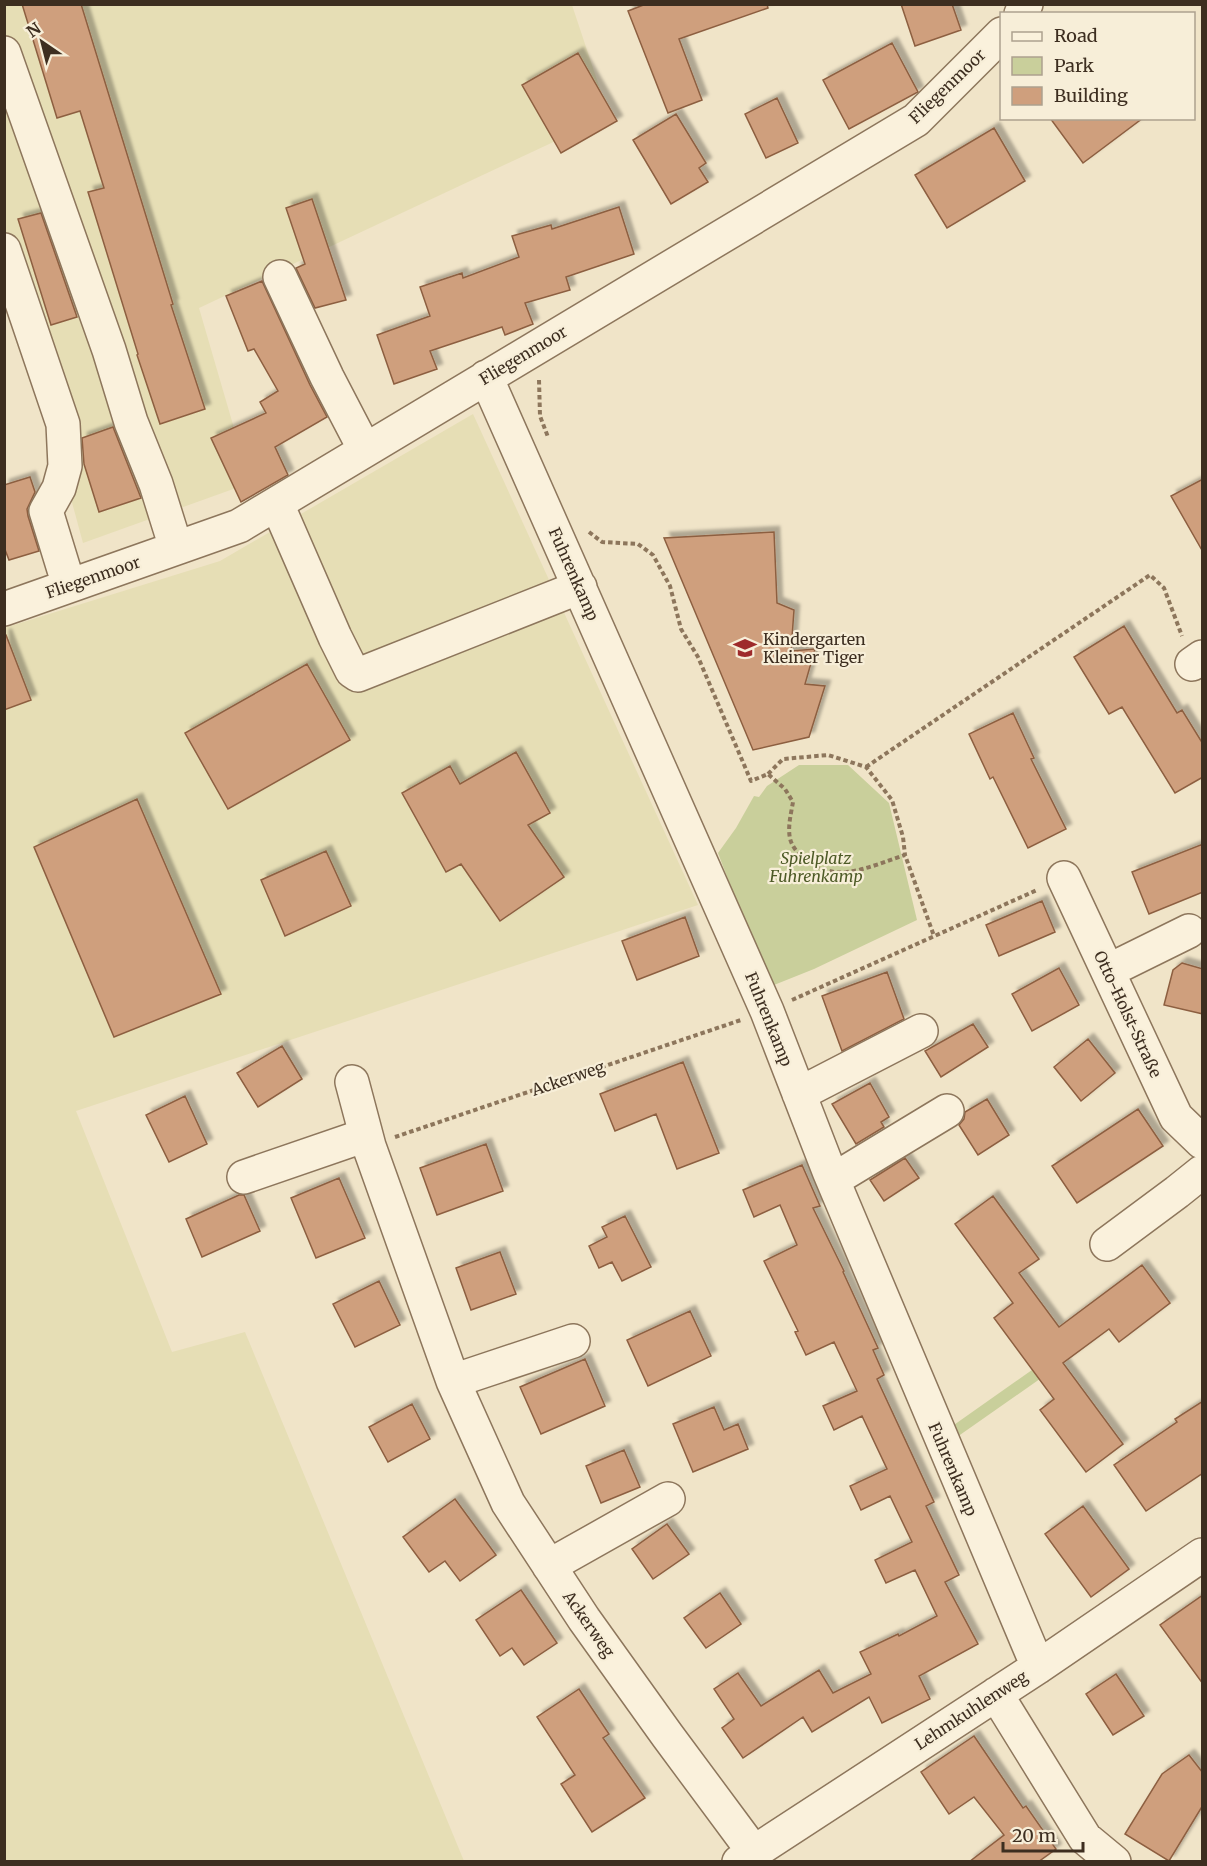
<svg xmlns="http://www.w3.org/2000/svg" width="1207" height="1866" viewBox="0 0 1207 1866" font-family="Merriweather,serif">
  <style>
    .farmland { fill: #e6deb5 }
    .green { fill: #c9cf9b }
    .building { fill: #cf9f7d; stroke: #8d5f41; stroke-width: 1.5; filter: url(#shadow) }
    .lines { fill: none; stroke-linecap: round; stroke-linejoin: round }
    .minor-casing { stroke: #8d765c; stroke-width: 36 }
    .path { stroke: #8d765c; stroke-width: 4; stroke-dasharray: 4.5 3; stroke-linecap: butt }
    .minor { stroke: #faf1dc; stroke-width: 33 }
    .labels { text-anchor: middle; stroke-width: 4.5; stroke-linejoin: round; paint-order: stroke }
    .street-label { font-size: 16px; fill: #3d2e20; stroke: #f7eed8 }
    .poi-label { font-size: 16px; fill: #3d2e20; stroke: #f7eed8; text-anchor: start }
    .park-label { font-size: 16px; font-style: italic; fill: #4d5a26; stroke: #f7eed8 }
  </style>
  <defs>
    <filter id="shadow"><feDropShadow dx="5.5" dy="-5.5" stdDeviation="1.5" flood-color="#0004"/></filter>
  </defs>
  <rect width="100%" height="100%" fill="#f0e4c8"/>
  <path class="farmland" d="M 4,5 L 572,5 L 609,116 L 199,308 L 250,483 L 83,543 L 5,255 Z
    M 473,414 L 698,905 L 76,1111 L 172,1352 L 245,1332 L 464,1861 L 5,1861 L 4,628 L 220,561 Z"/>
  <path class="green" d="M 799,765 L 848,765 L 889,803 L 917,920 L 814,969 L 769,987 L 718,853 L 736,828 L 754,796 L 759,797 L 767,786 Z
    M 1056,1353 L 1064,1362 L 957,1437 L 951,1427 Z"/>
  <path class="building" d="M 22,4 L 81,4 L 173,304 L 171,305 L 205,409 L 160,424 L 137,355 L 138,354 L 88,192 L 104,188 L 80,111 L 57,118 Z
    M 646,4 L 767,4 L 768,8 L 679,39 L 702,100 L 668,113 L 628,11 Z
    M 901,4 L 952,4 L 961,30 L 915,46 Z
    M 892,43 L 918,92 L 849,129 L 823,80 Z
    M 578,53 L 617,121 L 561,153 L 522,85 Z
    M 777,98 L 798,143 L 766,158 L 745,114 Z
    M 676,114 L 706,163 L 699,168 L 708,182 L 671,204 L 633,140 Z
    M 1050,118 L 1143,118 L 1083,163 Z
    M 994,128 L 1025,181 L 947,228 L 915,175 Z
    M 312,199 L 346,300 L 315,308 L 296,268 L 305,264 L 286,208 Z
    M 619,207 L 634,254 L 566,277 L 570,290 L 525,303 L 533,324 L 505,335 L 502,327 L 430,351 L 437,369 L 394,384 L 377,335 L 430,316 L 420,287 L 462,273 L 463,278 L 519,257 L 512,236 L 551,225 L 552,229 Z
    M 41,213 L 77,317 L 51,325 L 18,219 Z
    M 262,281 L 310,385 L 327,417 L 275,447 L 288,475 L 241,502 L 211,438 L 266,413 L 260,402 L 278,391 L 254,349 L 248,351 L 226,296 Z
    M 113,427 L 141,498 L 99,512 L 84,464 L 82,438 Z
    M 30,477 L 35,492 L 27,509 L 28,516 L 39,551 L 9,560 L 4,547 L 4,485 Z
    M 1203,479 L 1203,552 L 1171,496 Z
    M 774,532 L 777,603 L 794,610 L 791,651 L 815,649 L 805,684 L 825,686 L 809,737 L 753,750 L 664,538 Z
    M 1124,626 L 1177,713 L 1182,710 L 1203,744 L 1203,777 L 1175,793 L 1122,707 L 1109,714 L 1074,657 Z
    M 4,635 L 6,635 L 31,700 L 4,710 Z
    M 307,664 L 350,740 L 228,809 L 185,733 Z
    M 1013,713 L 1034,758 L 1031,759 L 1066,829 L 1028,848 L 993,777 L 990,779 L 969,734 Z
    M 516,752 L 550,813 L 528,825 L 564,877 L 500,921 L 461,864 L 446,872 L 402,793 L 450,766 L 460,784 Z
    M 137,799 L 221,994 L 114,1037 L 34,847 Z
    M 1203,844 L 1203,892 L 1149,914 L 1132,872 Z
    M 326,851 L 351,906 L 285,936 L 261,880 Z
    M 1042,901 L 1055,932 L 999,956 L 986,925 Z
    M 685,917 L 699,956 L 637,980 L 622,941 Z
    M 1182,963 L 1203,969 L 1203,1014 L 1164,1005 L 1173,970 Z
    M 1059,968 L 1079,1005 L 1032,1031 L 1012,994 Z
    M 887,972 L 904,1019 L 842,1051 L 822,996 Z
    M 973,1024 L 988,1047 L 941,1077 L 925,1051 Z
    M 1088,1039 L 1115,1073 L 1081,1101 L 1054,1067 Z
    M 282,1046 L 302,1079 L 258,1107 L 237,1073 Z
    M 683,1062 L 719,1153 L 677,1169 L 656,1114 L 615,1131 L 600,1094 Z
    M 870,1083 L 889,1117 L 881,1122 L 884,1127 L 856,1144 L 832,1104 Z
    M 185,1096 L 207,1144 L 169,1162 L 146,1115 Z
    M 987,1099 L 1009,1135 L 978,1155 L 959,1125 L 964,1119 L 965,1112 Z
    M 1138,1109 L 1163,1146 L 1077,1203 L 1052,1166 Z
    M 486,1144 L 503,1191 L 437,1215 L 420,1168 Z
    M 905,1158 L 919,1178 L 884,1201 L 870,1180 Z
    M 802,1165 L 820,1206 L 813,1208 L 844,1271 L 843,1272 L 878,1348 L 873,1350 L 884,1375 L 877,1379 L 934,1502 L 926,1506 L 959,1575 L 945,1582 L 978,1644 L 919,1676 L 930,1699 L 882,1723 L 869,1697 L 812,1732 L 803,1717 L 743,1758 L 722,1728 L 734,1719 L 714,1689 L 738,1673 L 761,1706 L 819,1670 L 833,1693 L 871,1674 L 860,1652 L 898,1634 L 899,1636 L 937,1616 L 915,1570 L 886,1583 L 875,1560 L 912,1542 L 890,1496 L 861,1510 L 850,1486 L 887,1469 L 862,1416 L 834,1430 L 823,1406 L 857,1391 L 834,1342 L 806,1355 L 795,1332 L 798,1331 L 764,1261 L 797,1245 L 780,1205 L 754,1217 L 743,1190 Z
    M 339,1178 L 365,1238 L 316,1258 L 291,1198 Z
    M 239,1195 L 244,1195 L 260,1231 L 202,1257 L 186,1219 Z
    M 993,1196 L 1039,1259 L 1019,1273 L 1059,1327 L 1142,1265 L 1170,1303 L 1119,1342 L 1109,1329 L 1063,1363 L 1123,1444 L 1086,1472 L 1040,1410 L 1054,1399 L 994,1318 L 1013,1303 L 955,1224 Z
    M 625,1216 L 651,1267 L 622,1281 L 612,1262 L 599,1268 L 589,1246 L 607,1237 L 602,1227 Z
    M 500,1252 L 516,1294 L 471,1310 L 456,1268 Z
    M 379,1281 L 400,1325 L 355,1347 L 333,1304 Z
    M 690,1311 L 711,1356 L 648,1386 L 627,1340 Z
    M 585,1359 L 605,1406 L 541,1434 L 520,1387 Z
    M 1203,1401 L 1203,1473 L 1146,1511 L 1114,1465 L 1177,1422 L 1175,1419 Z
    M 412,1404 L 430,1439 L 388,1462 L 369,1427 Z
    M 714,1407 L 724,1430 L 738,1424 L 748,1449 L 693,1472 L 673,1424 Z
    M 624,1450 L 640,1487 L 601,1503 L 586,1466 Z
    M 455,1499 L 496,1555 L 460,1581 L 445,1561 L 429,1572 L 403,1537 Z
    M 1083,1506 L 1129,1569 L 1091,1597 L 1045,1534 Z
    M 667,1524 L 689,1554 L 653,1579 L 632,1549 Z
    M 521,1590 L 557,1643 L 524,1665 L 512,1648 L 500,1656 L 476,1620 Z
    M 720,1593 L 741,1624 L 706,1648 L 684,1618 Z
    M 1203,1595 L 1203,1684 L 1160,1625 Z
    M 1116,1674 L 1144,1716 L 1113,1735 L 1086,1694 Z
    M 579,1689 L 609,1734 L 603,1738 L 645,1798 L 592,1832 L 561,1784 L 575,1775 L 537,1717 Z
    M 974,1736 L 1023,1808 L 1026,1806 L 1056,1849 L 1038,1862 L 969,1862 L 1004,1835 L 974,1797 L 949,1814 L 921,1772 Z
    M 1189,1755 L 1203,1773 L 1203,1805 L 1169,1861 L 1125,1834 L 1162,1774 Z"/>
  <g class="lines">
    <g class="minor-casing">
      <path id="minor" d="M 1021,14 L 1026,4
        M 4,53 L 109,350 L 131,422 L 156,484 L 176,548
        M 4,250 L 63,424 L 65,466 L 59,488 L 46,511 L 69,586
        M 280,277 L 327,377 L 365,450
        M 486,377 L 767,1011 L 829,1171 L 1038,1667
        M 277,504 L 335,637 L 352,671 L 358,675 L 580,587
        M 4,609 L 239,526 L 916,120 L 1002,34
        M 1192,664 L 1202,657
        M 1064,878 L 1176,1117 L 1202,1142
        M 1108,971 L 1189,931
        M 352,1082 L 369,1146 L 453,1381 L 508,1503 L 584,1619 L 667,1735 L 753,1851
        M 799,1094 L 921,1031
        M 244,1177 L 366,1135
        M 833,1180 L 947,1111
        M 1107,1244 L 1177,1192 L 1202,1172
        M 453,1381 L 573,1341
        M 549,1566 L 668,1499
        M 996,1694 L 1085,1838 L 1114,1862
        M 739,1862 L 1038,1667 L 1202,1555"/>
    </g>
    <path class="path" d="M 539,380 L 540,416 L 548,437
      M 589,532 L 602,542 L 638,544 L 653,555 L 670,586 L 681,629 L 698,657 L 751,781 L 768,774 L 785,789 L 793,802 C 791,814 786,832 792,844 C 801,862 827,875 847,872 C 865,870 887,861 905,855 L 934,936
      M 866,767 L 1150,575 L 1164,588 L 1182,636
      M 768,774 L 783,759 L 828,755 L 866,767 L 892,800 L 903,837 L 905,855
      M 792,1000 L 1037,890
      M 395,1137 L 741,1020"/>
    <use href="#minor" class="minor"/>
  </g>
  <defs>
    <g id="school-bare" transform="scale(1.8)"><path d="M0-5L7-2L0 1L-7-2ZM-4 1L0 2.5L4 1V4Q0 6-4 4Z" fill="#9e2a2b" stroke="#f7eed8" stroke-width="2.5" paint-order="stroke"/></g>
  </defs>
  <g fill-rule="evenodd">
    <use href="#school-bare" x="745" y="648"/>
  </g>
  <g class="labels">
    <g class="street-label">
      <text transform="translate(947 86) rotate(-44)" y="6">Fliegenmoor</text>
      <text transform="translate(523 355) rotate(-31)" y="6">Fliegenmoor</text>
      <text transform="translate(574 574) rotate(66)" y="6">Fuhrenkamp</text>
      <text transform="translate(93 577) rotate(-19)" y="6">Fliegenmoor</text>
      <text transform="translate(1128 1014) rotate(65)" y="6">Otto-Holst-Straße</text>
      <text transform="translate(769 1019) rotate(68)" y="6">Fuhrenkamp</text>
      <text transform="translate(568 1078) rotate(-19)" y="6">Ackerweg</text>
      <text transform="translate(953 1469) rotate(67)" y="6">Fuhrenkamp</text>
      <text transform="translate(589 1624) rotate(55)" y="6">Ackerweg</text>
      <text transform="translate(971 1710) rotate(-33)" y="6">Lehmkuhlenweg</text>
    </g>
    <g class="poi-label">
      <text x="763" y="645">Kindergarten<tspan x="763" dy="18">Kleiner Tiger</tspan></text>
    </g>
    <g class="park-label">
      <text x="816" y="864">Spielplatz<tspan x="816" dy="18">Fuhrenkamp</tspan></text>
    </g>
  </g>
  <rect width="1207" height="1866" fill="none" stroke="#3d2e20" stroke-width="12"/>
  <rect x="1000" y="12" width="195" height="108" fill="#f7eed8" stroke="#ada18e" stroke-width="1.5"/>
  <rect x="1012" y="32" width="30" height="9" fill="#faf1dc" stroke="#ada18e" stroke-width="1.5"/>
  <text x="1054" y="42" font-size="18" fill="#3d2e20">Road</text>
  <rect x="1012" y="57" width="30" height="18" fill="#c9cf9b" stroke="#ada18e" stroke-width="1.5"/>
  <text x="1054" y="72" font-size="18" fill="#3d2e20">Park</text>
  <rect x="1012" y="87" width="30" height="18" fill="#cf9f7d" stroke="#ada18e" stroke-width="1.5"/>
  <text x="1054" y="102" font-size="18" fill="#3d2e20">Building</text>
  <g transform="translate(42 42) rotate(325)" stroke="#f7eed8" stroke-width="4.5" paint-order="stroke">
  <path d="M0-4.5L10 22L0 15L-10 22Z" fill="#3d2e20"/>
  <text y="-9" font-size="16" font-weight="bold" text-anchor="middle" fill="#3d2e20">N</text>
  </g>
  <path d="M1003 1842v9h80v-9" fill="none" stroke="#3d2e20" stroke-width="3"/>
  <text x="1012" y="1842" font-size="18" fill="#3d2e20" stroke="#f7eed8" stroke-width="4.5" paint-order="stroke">20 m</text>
</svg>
